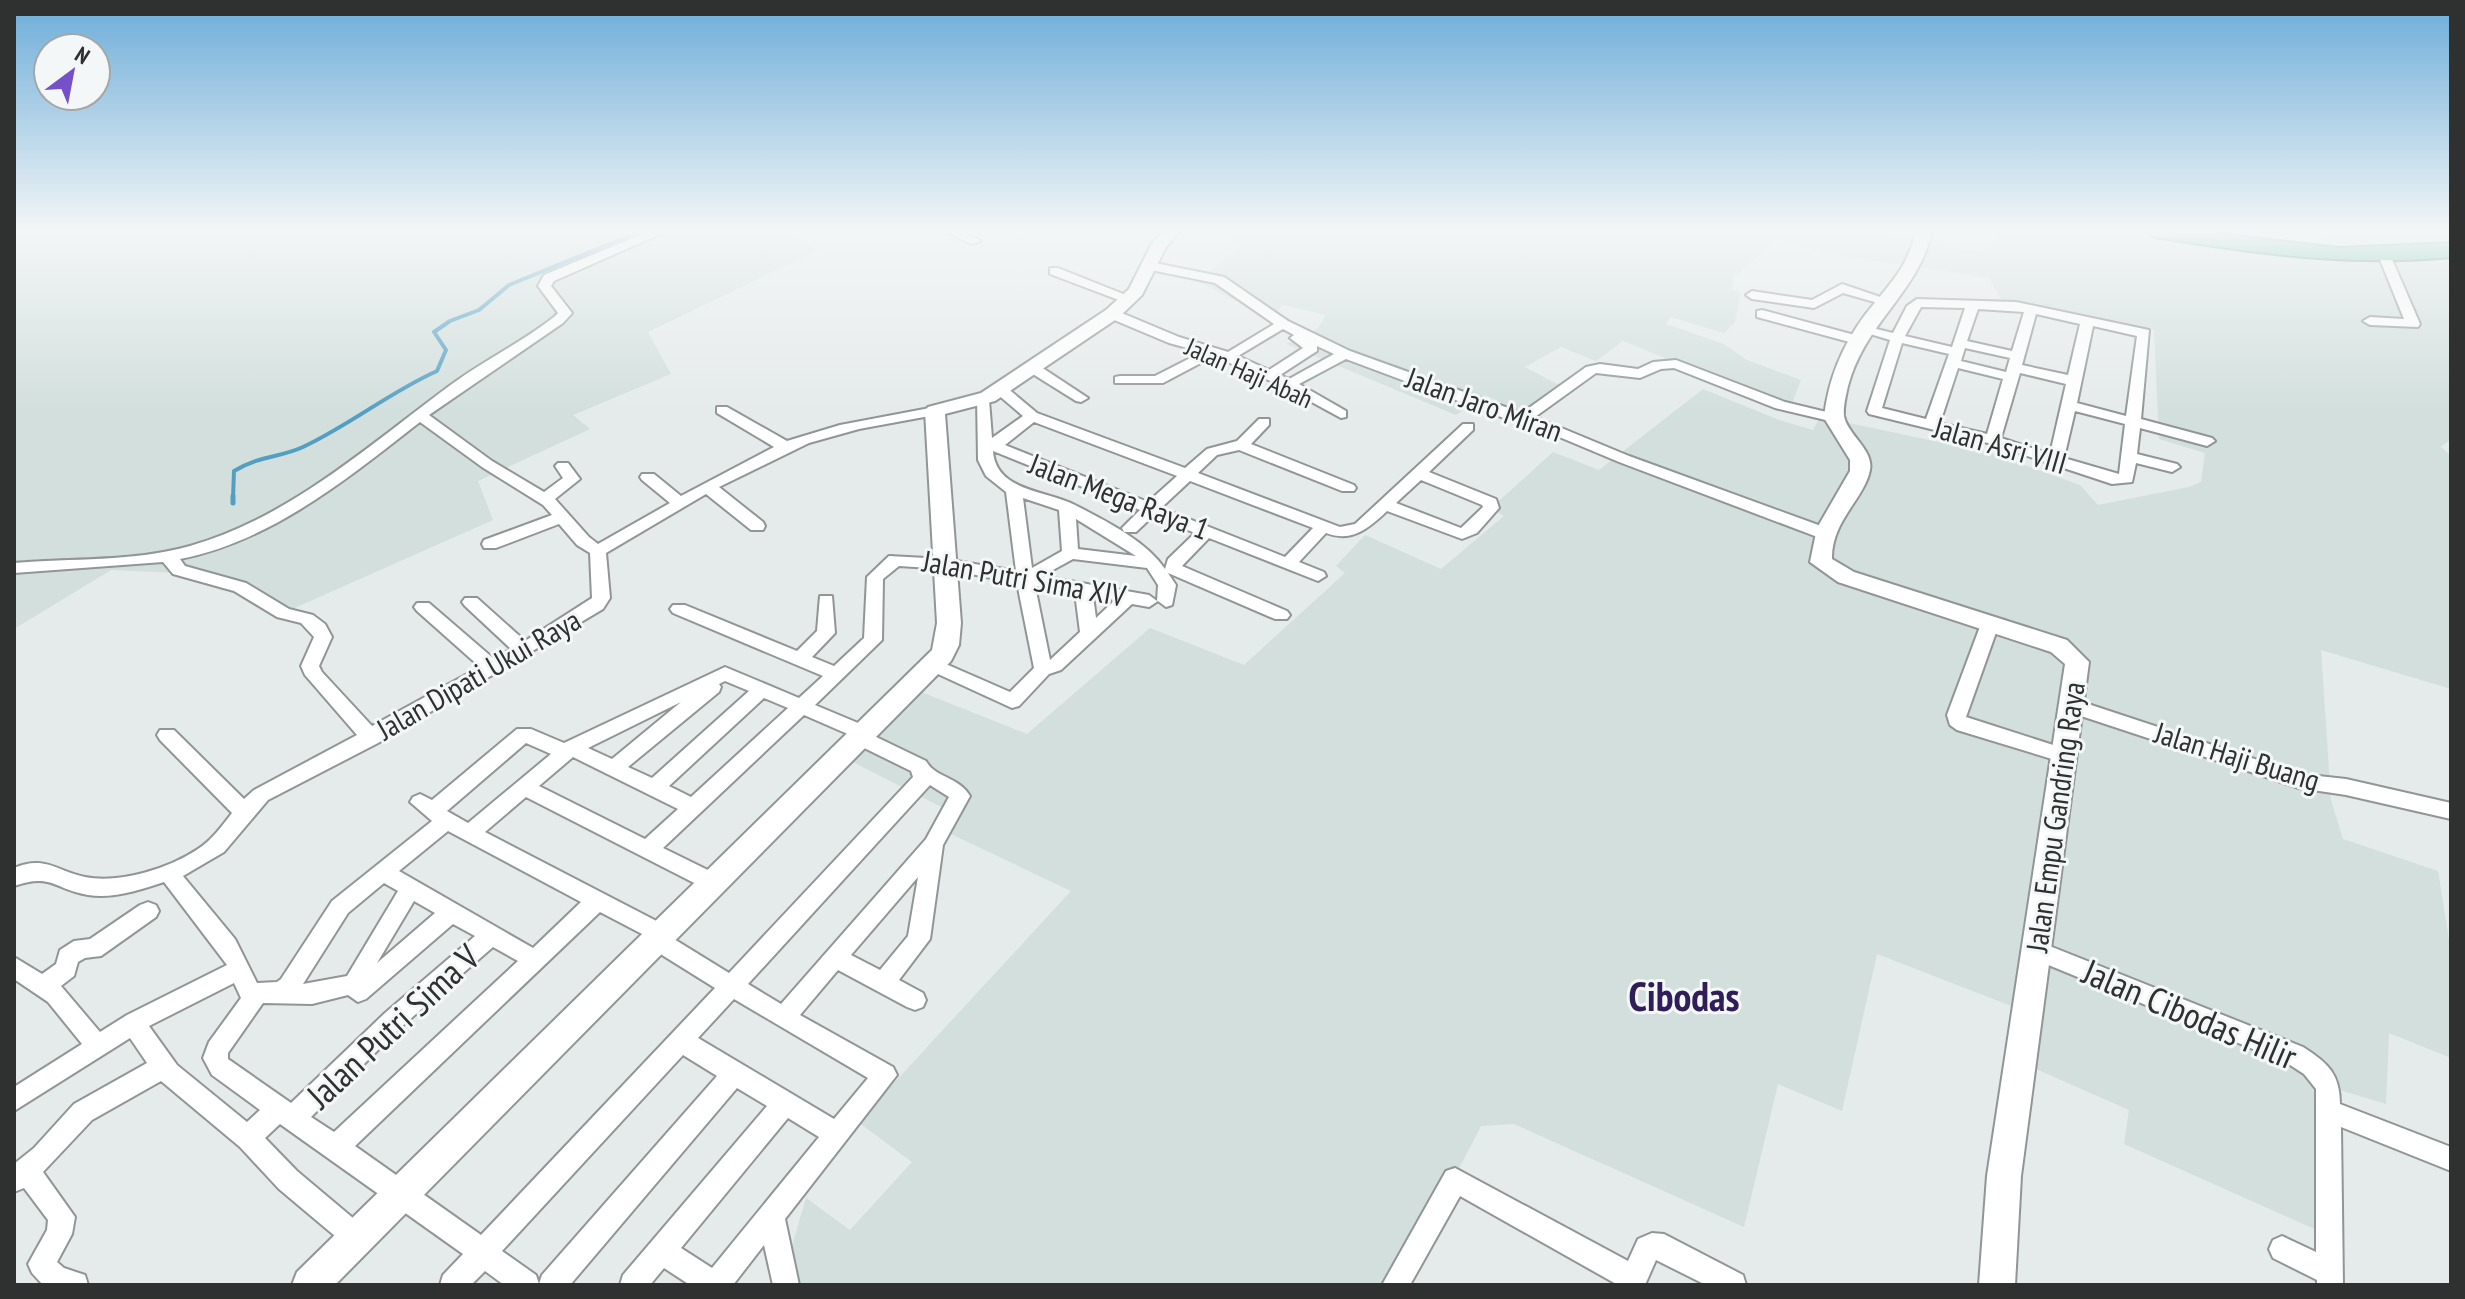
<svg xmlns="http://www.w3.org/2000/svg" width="2465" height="1299" viewBox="0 0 2465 1299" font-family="'PT Sans Narrow',sans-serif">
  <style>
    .built { fill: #d2dfdd }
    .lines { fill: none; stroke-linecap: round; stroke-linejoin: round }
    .stream-far1 { stroke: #529fc2; stroke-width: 4 }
    .stream { stroke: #529fc2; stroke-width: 5 }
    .minor-casing { stroke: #919595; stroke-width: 4 }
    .tertiary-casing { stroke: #919595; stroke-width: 4 }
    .trunk-casing { stroke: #287b61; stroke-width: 4 }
    .minor { fill: #fff; fill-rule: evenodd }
    .tertiary { fill: #fff; fill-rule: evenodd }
    .trunk { fill: #50b696; fill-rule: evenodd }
    .labels { text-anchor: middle; stroke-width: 6; stroke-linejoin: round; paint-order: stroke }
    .far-street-label { font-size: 26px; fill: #2f3030; stroke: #f3f7f7 }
    .street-label { font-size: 30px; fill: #2f3030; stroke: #f3f7f7 }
    .near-street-label { font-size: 36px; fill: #2f3030; stroke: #f3f7f7 }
    .near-quarter-label { font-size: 40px; font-weight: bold; fill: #301e58; stroke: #f3f7f7 }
  </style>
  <rect width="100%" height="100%" fill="#e5eaea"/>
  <path class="built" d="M 14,231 L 788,231 L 785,233 L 819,250 L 648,332 L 671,374 L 573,415 L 590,429 L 478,481 L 493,520 L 290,610 L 180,573 L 111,570 L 14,629 Z
    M 1206,231 L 1863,231 L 1988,253 L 2000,231 L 2239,231 L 2241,237 L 2324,246 L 2320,231 L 2451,231 L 2451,439 L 2441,447 L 2451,456 L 2451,689 L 2321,650 L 2331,800 L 2343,839 L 2438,871 L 2451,953 L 2451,1058 L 2389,1033 L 2386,1104 L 2323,1085 L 2321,1232 L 2124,1144 L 2129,1110 L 2009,1057 L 2014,1007 L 1877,954 L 1842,1111 L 1778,1084 L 1744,1227 L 1514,1124 L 1481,1126 L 1399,1285 L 800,1285 L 790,1253 L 806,1198 L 850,1230 L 912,1162 L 858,1122 L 1071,891 L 934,826 L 945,809 L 845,758 L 914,689 L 1027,734 L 1150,628 L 1244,665 L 1345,573 L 1336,566 L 1365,535 L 1441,569 L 1504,516 L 1491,508 L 1553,452 L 1599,470 L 1703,389 L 1779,420 L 1813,430 L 1820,417 L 1991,453 L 2080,485 L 2098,505 L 2189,487 L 2201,482 L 2205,453 L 2159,439 L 2154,330 L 2055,308 L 2002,301 L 1989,278 L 1823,253 L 1778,239 L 1734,277 L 1732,290 L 1741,292 L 1735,322 L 1724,333 L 1671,317 L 1666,324 L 1724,344 L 1747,360 L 1801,380 L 1792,403 L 1746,391 L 1623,341 L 1596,361 L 1561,347 L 1525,367 L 1570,391 L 1534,418 L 1485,395 L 1456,415 L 1286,344 L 1317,329 L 1326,315 L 1283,305 L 1270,319 L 1197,281 L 1244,244 Z"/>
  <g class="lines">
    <path class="stream-far1" d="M 233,498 L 234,471 C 261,455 279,458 303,447 C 350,425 390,392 437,371 L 446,350 L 434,332 L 450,321 L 479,310 L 509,285 L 641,231"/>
    <path class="stream" d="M 233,503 L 233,496"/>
    <g class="minor-casing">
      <path id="minor" d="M 650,231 L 667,231 L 554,281 L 551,286 L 572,313 L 563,323 L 429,415 L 492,461 L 544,492 L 563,478 L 555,466 L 558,463 L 568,463 L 580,479 L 555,499 L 589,537 L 598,544 L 670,503 L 642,480 L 640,477 L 642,474 L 654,474 L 681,496 L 774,447 L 717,413 L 717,407 L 727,407 L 787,441 L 840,425 L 935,407 L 942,411 L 935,415 L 859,429 L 809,443 L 719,487 L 763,522 L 765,526 L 763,530 L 751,530 L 706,494 L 606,553 L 610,598 L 603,609 L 378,743 L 268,800 L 224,852 L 183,876 L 235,939 L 257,983 L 277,982 L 281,979 L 332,901 L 432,821 L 410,802 L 413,797 L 420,794 L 432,800 L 517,729 L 531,729 L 564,743 L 725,667 L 799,698 L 823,676 L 673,613 L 670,609 L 673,605 L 685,605 L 797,651 L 817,631 L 820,596 L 832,596 L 835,633 L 812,657 L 834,666 L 864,638 L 867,577 L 889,556 L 945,559 L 1016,571 L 1006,492 L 986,476 L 978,460 L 977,397 L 987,397 L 989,400 L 992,438 L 1023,416 L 996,393 L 996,387 L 1006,387 L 1037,413 L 1185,468 L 1207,449 L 1237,441 L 1259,419 L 1269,419 L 1269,425 L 1251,444 L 1354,485 L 1356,488 L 1354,491 L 1342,491 L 1239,450 L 1217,455 L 1198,473 L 1340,527 L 1355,524 L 1463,424 L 1473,424 L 1473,430 L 1429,472 L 1496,499 L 1499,508 L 1477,533 L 1462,539 L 1387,511 C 1369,528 1352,543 1326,533 L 1299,562 L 1324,572 L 1326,576 L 1318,581 L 1209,538 L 1182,566 L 1287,611 L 1290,615 L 1287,619 L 1275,619 L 1168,573 L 1176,585 L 1172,605 L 1166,607 L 1158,601 L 1149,607 L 1132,604 L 1061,670 L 1049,674 L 1019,706 L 1012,708 L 927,669 L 924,665 L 927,661 L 939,661 L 1010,692 L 1034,668 L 1017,583 L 945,569 L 899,566 L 883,579 L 882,640 L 815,705 L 870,728 L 872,735 L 926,761 C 935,778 958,776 970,796 L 943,845 L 930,939 L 899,980 L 923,993 L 926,1000 L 923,1007 L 915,1010 L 907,1007 L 838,970 L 800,1015 L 893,1067 L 897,1075 L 785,1219 L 799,1285 L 773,1285 L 764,1245 L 733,1285 L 690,1285 L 664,1268 L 650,1285 L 620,1285 L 623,1275 L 767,1106 L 737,1088 L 570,1285 L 504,1285 L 485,1271 L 471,1285 L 440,1285 L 443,1275 L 463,1254 L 280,1124 L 265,1138 L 297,1171 L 366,1229 L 370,1238 L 366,1247 L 357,1251 L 348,1247 L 279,1189 L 240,1147 L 161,1081 L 92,1120 L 43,1172 L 75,1217 L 72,1234 L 57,1262 L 64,1268 L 85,1275 L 88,1285 L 43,1285 L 32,1273 L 28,1264 L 47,1230 L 48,1220 L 24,1188 L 14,1192 L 14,1164 L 34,1148 L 74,1104 L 147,1063 L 130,1038 L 14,1111 L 14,1087 L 82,1044 L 48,1002 L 14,979 L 14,957 L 42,974 L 56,964 L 60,950 L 74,941 L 90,939 L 140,905 L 148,902 L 156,905 L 159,911 L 156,917 L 101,956 L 85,958 L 78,962 L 74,976 L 61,986 L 100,1032 L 127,1015 L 227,965 L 164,882 C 140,890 113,899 88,895 C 53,889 53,873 14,886 L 14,868 C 46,855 56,871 85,877 C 120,884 170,868 198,849 C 212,840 222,826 232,813 L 160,740 L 157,735 L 160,730 L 174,730 L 244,799 L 254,790 L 357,735 L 305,675 L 301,666 L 314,637 L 301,623 L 277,617 L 234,591 L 173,574 L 163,562 L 14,573 L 14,563 C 71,558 134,562 190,546 C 291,517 369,445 452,384 C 485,360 522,342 554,317 L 558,313 L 538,286 L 544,275 ZM 420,422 L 482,467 L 543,505 L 552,515 L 484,540 L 482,544 L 484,548 L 496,548 L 559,524 L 577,545 L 590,553 L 592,598 L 525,641 L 477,598 L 465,598 L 462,602 L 465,606 L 511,649 L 494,659 L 429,603 L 417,603 L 414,607 L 417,611 L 480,667 L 372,726 L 322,672 L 319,666 L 332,637 L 325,624 L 313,615 L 289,609 L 246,583 L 185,566 L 180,559 C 272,541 348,478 420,422 ZM 1034,422 L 1177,476 L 1148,502 L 1005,445 ZM 993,451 L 1140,510 L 1122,528 L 1124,532 L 1136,532 L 1153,516 L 1195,533 L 1168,559 L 1165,569 C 1146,541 1106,521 1075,505 C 1047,490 996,492 993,451 ZM 1421,480 L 1482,505 L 1483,507 L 1461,528 L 1396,503 ZM 1190,481 L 1313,528 L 1285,557 L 1161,508 ZM 1023,498 L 1059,510 L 1062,551 L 1032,568 ZM 1076,519 L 1136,556 L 1078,549 ZM 1073,559 L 1147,568 L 1158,585 L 1157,601 L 1149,595 L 1042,576 ZM 1035,586 L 1075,593 L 1080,632 L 1050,660 ZM 1093,596 L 1115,600 L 1096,618 ZM 725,681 L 749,691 L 652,778 L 628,767 L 719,692 L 721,687 L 719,684 ZM 764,698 L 788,708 L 691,797 L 669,786 ZM 681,702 L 612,759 L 588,748 ZM 804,715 L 850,735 L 852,742 L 911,771 L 913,777 L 729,973 L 669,936 L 668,927 L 485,832 L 526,797 L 704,888 L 712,891 L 720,888 L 723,882 L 720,876 L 663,848 ZM 526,743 L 551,754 L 468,823 L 447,811 ZM 573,757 L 678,809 L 645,839 L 539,786 ZM 930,785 L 949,797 L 926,839 L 781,1004 L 748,984 ZM 448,831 L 581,902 L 533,948 L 399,871 ZM 918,877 L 908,936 L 880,970 L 851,955 ZM 384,883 L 398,891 L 347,976 L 303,984 L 348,913 ZM 414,901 L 435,913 L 377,963 ZM 600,912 L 644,935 L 646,945 L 715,988 L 481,1235 L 355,1146 ZM 453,924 L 475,936 L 385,1013 L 291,1103 L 228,1059 L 228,1053 L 263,1003 L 312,1004 L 348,995 L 358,1002 L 366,999 ZM 493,947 L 518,961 L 334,1132 L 311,1117 L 401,1027 ZM 234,983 L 241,998 L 209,1042 L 203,1058 L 212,1075 L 260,1110 L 247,1122 L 177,1065 L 149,1026 ZM 734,999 L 868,1078 L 834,1119 L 698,1038 ZM 683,1055 L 717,1076 L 542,1275 L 539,1284 L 536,1275 L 502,1251 ZM 788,1118 L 819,1137 L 712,1268 L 681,1248 Z
        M 944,231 L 961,231 L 981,241 L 971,244 Z
        M 2385,253 L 2391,257 L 2420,324 L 2418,327 L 2370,325 L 2363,321 L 2370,317 L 2404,319 L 2379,257 Z
        M 1150,262 L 1224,277 L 1288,321 L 1350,351 L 1522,413 L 1586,367 L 1600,364 L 1638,369 L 1653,362 L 1676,360 L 1785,402 L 1839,415 L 1839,421 L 1834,422 L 1775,408 L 1674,368 L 1661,369 L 1640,378 L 1596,373 L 1535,417 L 1629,456 L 1832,530 L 1834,534 L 1832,538 L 1820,538 L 1619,462 L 1533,426 L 1517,423 L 1346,359 L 1299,384 L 1346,411 L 1346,417 L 1341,418 L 1284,387 L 1214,356 L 1163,383 L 1115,383 L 1115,377 L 1120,376 L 1155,376 L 1202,352 L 1169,343 L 1107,317 L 1107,311 L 1117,311 L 1179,337 L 1228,352 L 1274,324 L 1215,283 L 1146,269 L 1146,263 ZM 1283,329 L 1294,335 L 1290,338 L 1303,348 L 1269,370 L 1238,356 ZM 1317,346 L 1334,354 L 1289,379 L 1280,375 L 1317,351 Z
        M 1050,268 L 1058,268 L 1136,299 L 1124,302 L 1050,274 Z
        M 1842,284 L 1892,301 L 1885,305 L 1843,293 L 1814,308 L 1752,299 L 1746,295 L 1752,291 L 1812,300 Z
        M 1917,299 L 2016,302 L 2149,330 L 2141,419 L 2212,438 L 2215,441 L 2207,446 L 2140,428 L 2137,454 L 2177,464 L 2180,467 L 2172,472 L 2136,463 L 2132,482 L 2112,484 L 1988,443 L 1869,414 L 1867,411 L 1890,340 L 1857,330 L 1864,326 L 1893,333 L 1907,306 ZM 1921,307 L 1965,308 L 1952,347 L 1905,336 ZM 1978,309 L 2024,312 L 2012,351 L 1967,341 ZM 2036,314 L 2080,324 L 2068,375 L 2022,365 ZM 2093,326 L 2137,336 L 2126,416 L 2077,403 ZM 1902,343 L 1949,354 L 1926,419 L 1882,408 ZM 1965,348 L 2010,358 L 2006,372 L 1961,361 ZM 1958,368 L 2003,379 L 1987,434 L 1940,423 ZM 2020,373 L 2066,384 L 2050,454 L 2001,438 ZM 2075,411 L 2125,424 L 2119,474 L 2064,458 Z
        M 1762,310 L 1862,337 L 1864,340 L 1857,344 L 1757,317 L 1757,311 Z
        M 1033,364 L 1038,365 L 1088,398 L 1081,402 L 1076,401 L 1028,371 L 1028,365 Z
        M 1990,618 L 1999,624 L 1966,717 L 2072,751 L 2075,756 L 2072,761 L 2065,763 L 1957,730 L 1950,725 L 1947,715 L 1981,624 Z
        M 2073,699 L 2300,774 L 2346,779 L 2451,803 L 2451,819 L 2346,795 L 2299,788 L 2066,711 L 2064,706 L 2066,701 Z
        M 2037,941 L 2303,1047 C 2328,1063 2340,1074 2340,1104 L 2451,1147 L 2451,1171 L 2341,1127 L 2343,1285 L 2317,1285 L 2317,1280 L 2273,1258 L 2269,1249 L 2273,1240 L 2282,1236 L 2316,1252 L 2316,1089 L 2304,1074 L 2287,1063 L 2029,957 L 2026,950 L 2029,943 Z
        M 1455,1168 L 1628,1261 L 1638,1239 L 1652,1233 L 1664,1234 L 1743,1275 L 1746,1285 L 1706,1285 L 1656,1260 L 1645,1285 L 1618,1285 L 1460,1196 L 1410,1285 L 1382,1285 L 1446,1171 Z"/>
    </g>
    <g class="tertiary-casing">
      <path id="tertiary" d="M 1163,231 L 1180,231 L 1166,247 L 1142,295 L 1118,318 L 995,401 L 945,414 L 961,623 L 959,645 L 951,661 L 335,1285 L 292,1285 L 297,1272 L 932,650 L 937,623 L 925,411 L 928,407 L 981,393 L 1106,310 L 1129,289 L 1151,245 Z
        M 1916,231 L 1932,231 C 1919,292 1865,322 1848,386 C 1846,395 1843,407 1844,416 C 1847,434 1874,450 1870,470 C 1865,498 1831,521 1832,559 L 1854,572 L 2067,640 L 2089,662 L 2021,1176 L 2015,1285 L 1979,1285 L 1987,1176 L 2065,664 L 2051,652 L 1838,582 L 1810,562 L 1817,528 L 1850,471 L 1850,460 L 1824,418 C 1828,380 1842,346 1865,315 C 1888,285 1907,270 1916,231 Z"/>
    </g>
    <g class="trunk-casing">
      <path id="trunk" d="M 2144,231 L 2197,231 L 2339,248 L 2451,243 L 2451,257 C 2351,267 2254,253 2155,237 Z"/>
    </g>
    <use href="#minor" class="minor"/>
    <use href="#tertiary" class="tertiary"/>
    <use href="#trunk" class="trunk"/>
  </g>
  <linearGradient id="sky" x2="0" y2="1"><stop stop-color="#6cacd9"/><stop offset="0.56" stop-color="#f3f6f6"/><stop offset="1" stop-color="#f3f6f6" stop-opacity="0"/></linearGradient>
  <rect width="2465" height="413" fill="url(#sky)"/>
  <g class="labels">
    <g class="far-street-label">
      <text transform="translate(1249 373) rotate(24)" y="9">Jalan Haji Abah</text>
    </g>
    <g class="street-label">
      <text transform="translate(1484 405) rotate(20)" y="10">Jalan Jaro Miran</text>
      <text transform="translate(2000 446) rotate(16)" y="10">Jalan Asri VIII</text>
      <text transform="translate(1119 497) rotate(21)" y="10">Jalan Mega Raya 1</text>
      <text transform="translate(1024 579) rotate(10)" y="10">Jalan Putri Sima XIV</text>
      <text transform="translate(479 675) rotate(-30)" y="10">Jalan Dipati Ukui Raya</text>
      <text transform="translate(2237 757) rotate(17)" y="10">Jalan Haji Buang</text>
      <text transform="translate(2056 817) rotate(-82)" y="10">Jalan Empu Gandring Raya</text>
    </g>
    <g class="near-street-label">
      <text transform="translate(2190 1014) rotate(23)" y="13">Jalan Cibodas Hilir</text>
      <text transform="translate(393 1026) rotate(-43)" y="13">Jalan Putri Sima V</text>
    </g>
    <g class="near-quarter-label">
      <text x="1684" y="1011">Cibodas</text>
    </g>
  </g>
  <rect width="2465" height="1299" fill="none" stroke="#2f3030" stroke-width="32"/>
  <g transform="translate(72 72) rotate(32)"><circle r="38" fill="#f3f7f7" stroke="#a5a7a7" stroke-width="2"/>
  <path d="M0-6L14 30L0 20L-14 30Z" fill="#7550c9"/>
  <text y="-12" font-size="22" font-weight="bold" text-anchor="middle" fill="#2f3030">N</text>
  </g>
</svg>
